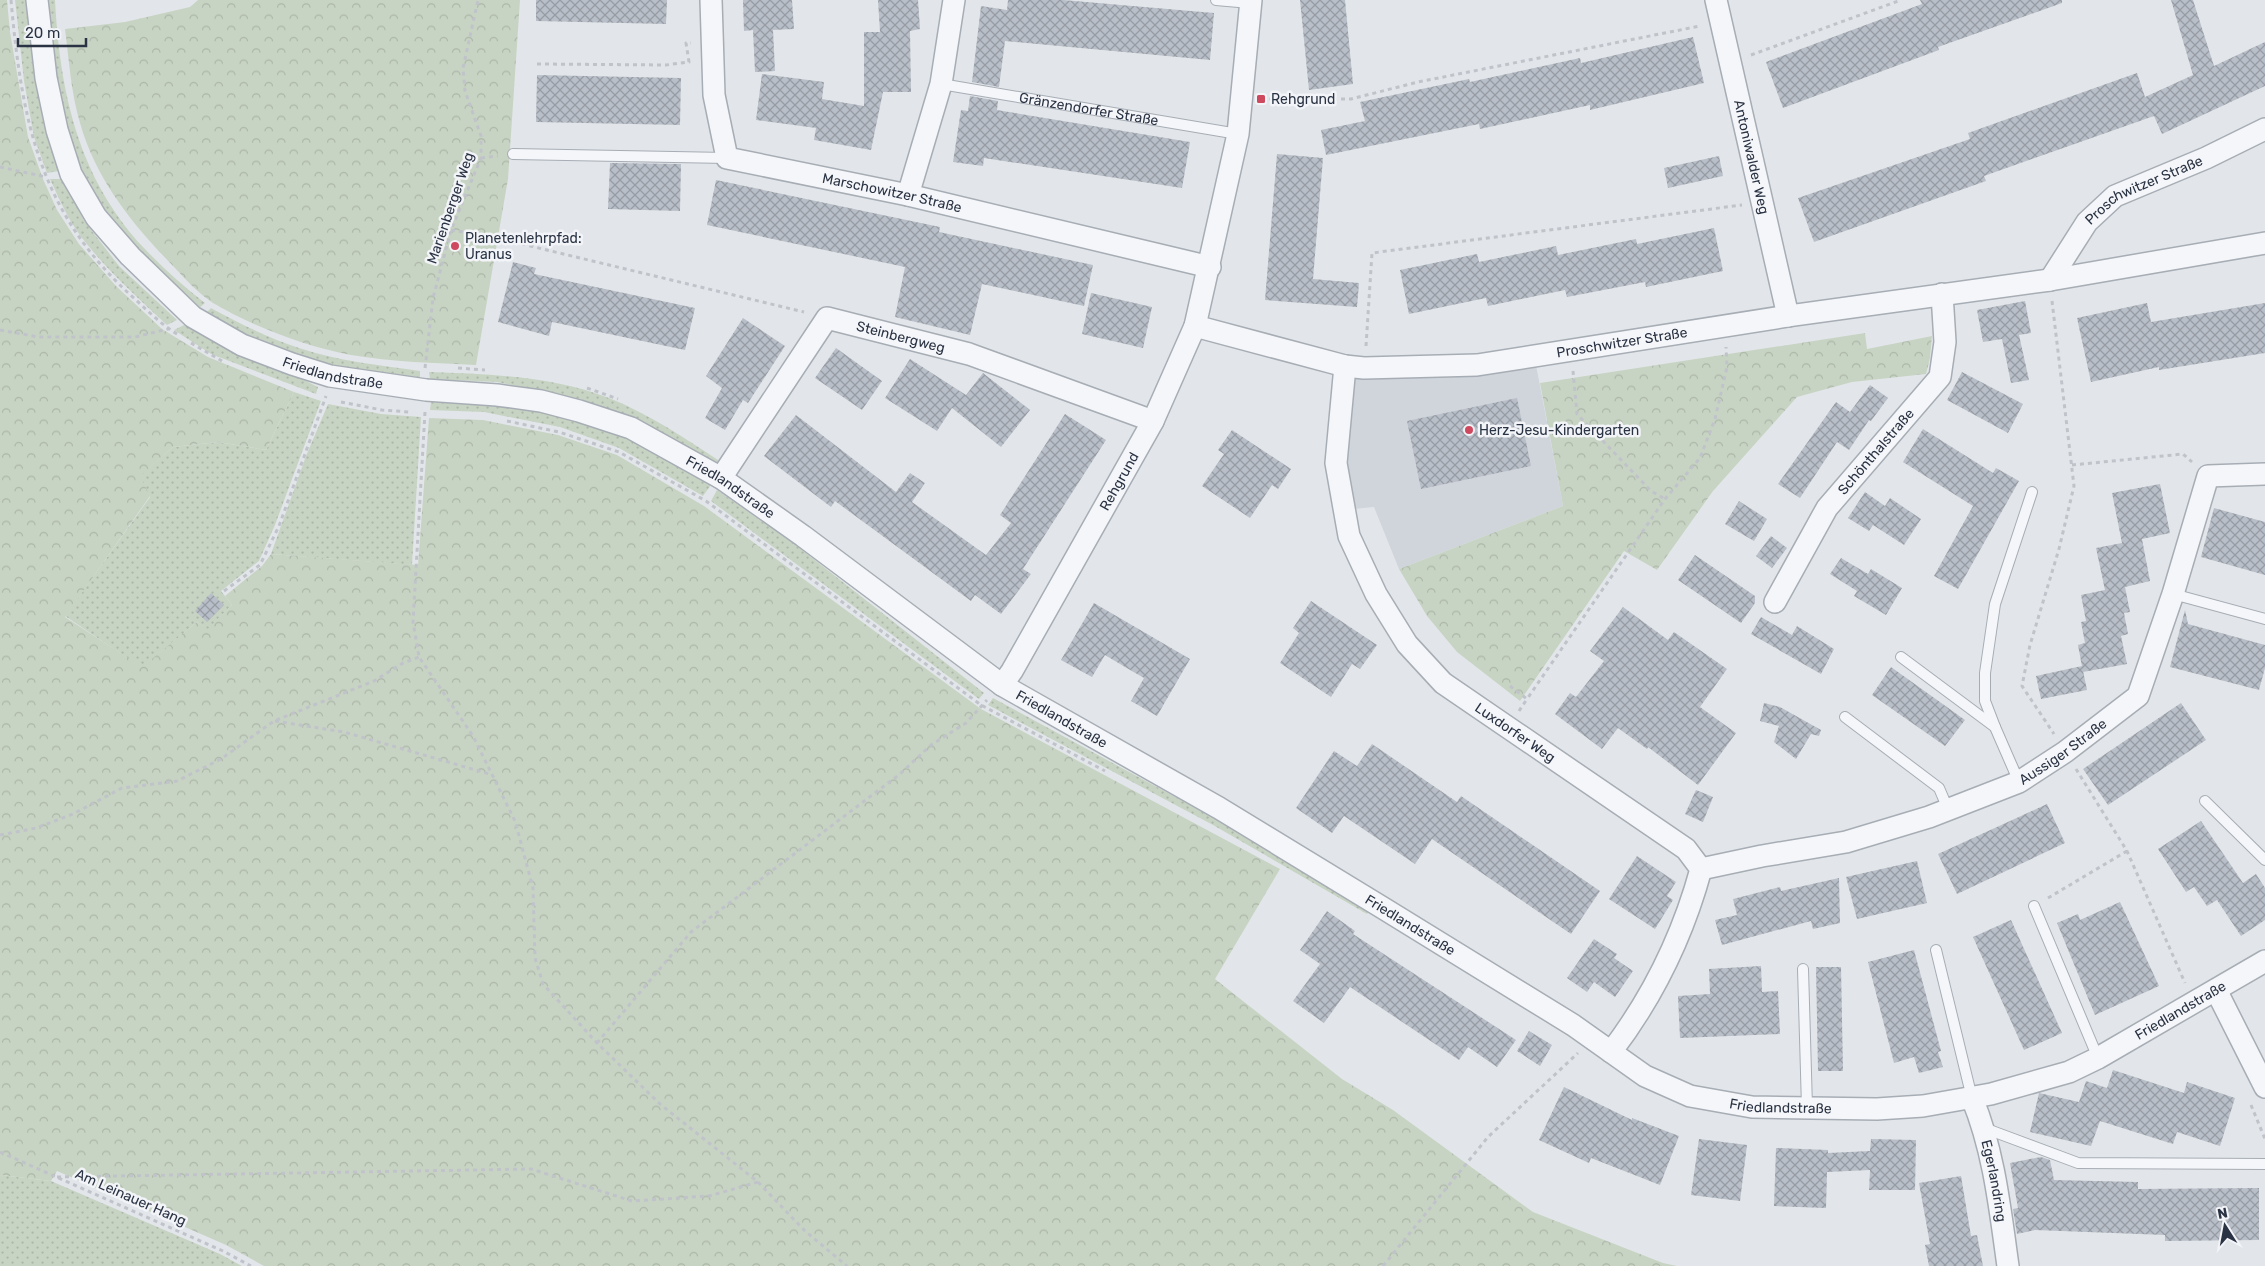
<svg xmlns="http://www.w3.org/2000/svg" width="2265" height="1266" viewBox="0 0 2265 1266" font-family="Rubik,sans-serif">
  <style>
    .built { fill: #d0d5dc }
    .grass { fill: url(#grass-dots) }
    .forest { fill: url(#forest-crowns) }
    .building { fill: url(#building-cross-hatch) }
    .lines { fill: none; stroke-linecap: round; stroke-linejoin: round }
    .service-casing { stroke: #a7adb5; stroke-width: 12 }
    .minor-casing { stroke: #a7adb5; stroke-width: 24 }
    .path { stroke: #c0c3ca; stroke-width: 3; stroke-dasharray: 4 4; stroke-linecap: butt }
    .service { stroke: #f5f6f9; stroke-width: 10 }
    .minor { stroke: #f5f6f9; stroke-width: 21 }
    .poi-dot { fill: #ce485e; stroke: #f2f4f8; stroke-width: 2 }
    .labels { text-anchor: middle; stroke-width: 5; stroke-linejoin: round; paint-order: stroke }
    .poi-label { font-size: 14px; fill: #2a3343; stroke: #f2f4f8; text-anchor: start }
    .street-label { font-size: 14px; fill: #2a3343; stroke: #f2f4f8 }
  </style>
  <defs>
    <pattern id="grass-dots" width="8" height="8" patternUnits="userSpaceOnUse" patternTransform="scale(1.25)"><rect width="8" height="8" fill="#c8d4c3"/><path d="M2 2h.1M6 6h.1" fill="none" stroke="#acb6a9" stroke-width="1.8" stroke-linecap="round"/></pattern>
    <pattern id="forest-crowns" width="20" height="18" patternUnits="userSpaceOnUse" patternTransform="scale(1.25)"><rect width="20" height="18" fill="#c8d4c3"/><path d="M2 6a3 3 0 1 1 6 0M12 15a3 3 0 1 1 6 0" fill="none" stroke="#acb6a9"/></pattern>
    <pattern id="building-cross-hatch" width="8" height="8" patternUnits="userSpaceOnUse" patternTransform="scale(1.25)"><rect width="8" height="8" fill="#b9bfc8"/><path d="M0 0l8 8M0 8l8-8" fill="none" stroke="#979ca4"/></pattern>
  </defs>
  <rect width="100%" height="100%" fill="#e2e6ea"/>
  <path class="built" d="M 1536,365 L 1563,506 L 1399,569 L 1374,507 L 1353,509 L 1344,463 L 1352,375 Z"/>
  <path class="grass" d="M 15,0 L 27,0 C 31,59 41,115 59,171 L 47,173 L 34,137 L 24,81 Z
    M 49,0 L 55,0 C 60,92 78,177 143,247 C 162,267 183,286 205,303 L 198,309 C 174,289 153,266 132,242 C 123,232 111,222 104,211 C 63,148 53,73 49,0 Z
    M 50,179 L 62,179 L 85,222 L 119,266 L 177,320 L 167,325 C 139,299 110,273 86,243 C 70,224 60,201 50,179 Z
    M 211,308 C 239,323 268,338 299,348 C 338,361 379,365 420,371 L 420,378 C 396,375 371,374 347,369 C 297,357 250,338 204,315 Z
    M 184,325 L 237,354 L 292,374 L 318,387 L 316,394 L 211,354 L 174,330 Z
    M 429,372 C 489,374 553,376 609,398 C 649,414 685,438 721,462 L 718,466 L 635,419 L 583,400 L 497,382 L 430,379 Z
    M 294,392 L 321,401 L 275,525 L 259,561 L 221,591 L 232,605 L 208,630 L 197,622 L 142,668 L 65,616 L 150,497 L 139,476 L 173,447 L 218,442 L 266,450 Z
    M 431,402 C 498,405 565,410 627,439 C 656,452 683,470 711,485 L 703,496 L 619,448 L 560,427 L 484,412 L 430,410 Z
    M 328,404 L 381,414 L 421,417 L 412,565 L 271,554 L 306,456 Z
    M 717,490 L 797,546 L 984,693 L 979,699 L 711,501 Z
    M 993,698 L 1214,818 L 1370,910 L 1367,914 L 1213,825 L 988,705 Z
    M 0,1175 L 51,1181 L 220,1254 L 242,1266 L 0,1266 Z"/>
  <path class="forest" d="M 0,0 L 7,0 L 10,32 L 28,137 L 43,179 L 57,210 L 79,244 L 116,286 L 162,329 L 208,357 L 294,392 L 266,450 L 218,442 L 173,447 L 140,476 L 150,496 L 65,617 L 142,667 L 197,622 L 208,629 L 232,605 L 225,596 L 262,566 L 271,554 L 418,565 L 429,418 L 483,420 L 558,435 L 617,455 L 704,506 L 981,709 L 1280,869 L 1215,979 L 1342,1079 L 1393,1110 L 1533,1212 L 1663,1263 L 1677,1266 L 264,1266 L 226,1245 L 57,1171 L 51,1181 L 0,1175 Z
    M 198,0 L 520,0 L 508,179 L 476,365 C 435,363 392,362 351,355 C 304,346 254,327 213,303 C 199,294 185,279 174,267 C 133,225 96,180 80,123 C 71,93 69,60 65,29 L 125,22 L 190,7 Z
    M 1865,333 L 1867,349 L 1932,336 L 1930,358 L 1926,374 L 1852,382 L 1797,397 L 1713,491 L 1657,570 L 1624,551 L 1520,701 L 1457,652 L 1427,616 L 1399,569 L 1563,506 L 1540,383 Z"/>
  <path class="building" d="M 536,0 L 667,0 L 666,24 L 536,21 Z
    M 743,0 L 792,0 L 794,29 L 773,30 L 775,71 L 755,72 L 753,30 L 744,31 Z
    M 878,0 L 918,0 L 920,29 L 910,31 L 911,92 L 883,92 L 871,150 L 814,140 L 816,128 L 756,120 L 762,74 L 824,82 L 822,99 L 864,106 L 864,32 L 880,32 Z
    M 1008,0 L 1063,0 L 1214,13 L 1210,60 L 1005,41 L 999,87 L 972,82 L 981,6 L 1007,10 Z
    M 1300,0 L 1345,0 L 1353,84 L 1309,90 Z
    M 1920,0 L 2062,0 L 2062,3 L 1938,47 L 1939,50 L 1783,108 L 1766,62 L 1922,4 Z
    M 2171,0 L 2193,0 L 2214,66 L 2265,42 L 2265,86 L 2162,134 L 2154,116 L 1984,176 L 1986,181 L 1814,242 L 1798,198 L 1970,139 L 1968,133 L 2137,73 L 2145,97 L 2193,75 Z
    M 1693,37 L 1704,83 L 1590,110 L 1590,105 L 1480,129 L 1479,124 L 1326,155 L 1321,130 L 1365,121 L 1360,102 L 1469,79 L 1470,82 L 1580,58 L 1581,63 Z
    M 537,75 L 681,78 L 680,125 L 536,122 Z
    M 970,96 L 998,101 L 997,110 L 1190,142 L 1182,188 L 984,158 L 983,166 L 953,162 L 961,110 L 968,111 Z
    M 1277,154 L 1323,158 L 1313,279 L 1359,283 L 1357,307 L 1265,300 Z
    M 1719,156 L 1723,176 L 1668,188 L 1664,168 Z
    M 610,163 L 681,164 L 680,211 L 608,209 Z
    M 716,180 L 940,227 L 939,232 L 1093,265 L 1084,306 L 982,284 L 970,335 L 895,317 L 905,267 L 707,225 Z
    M 1714,228 L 1723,271 L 1646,287 L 1645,282 L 1567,297 L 1565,290 L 1488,306 L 1486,298 L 1409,314 L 1400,270 L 1477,254 L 1479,262 L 1556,246 L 1558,255 L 1636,239 L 1637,244 Z
    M 513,262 L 536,268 L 534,274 L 695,308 L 685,350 L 552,322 L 549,336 L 498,322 Z
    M 1091,293 L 1152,307 L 1143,348 L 1082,334 Z
    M 2025,301 L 2031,333 L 2019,335 L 2029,380 L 2011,383 L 2002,339 L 1983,342 L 1977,310 Z
    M 2147,303 L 2151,322 L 2265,303 L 2265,353 L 2159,370 L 2159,367 L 2091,382 L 2077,318 Z
    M 743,318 L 785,346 L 748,403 L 743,400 L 725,430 L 705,418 L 722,388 L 706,376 Z
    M 836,348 L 882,381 L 862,410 L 815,378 Z
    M 910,359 L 966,395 L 983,373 L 1030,410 L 1001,447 L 952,408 L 937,431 L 885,398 Z
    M 1962,372 L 2023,404 L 2008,433 L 1947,400 Z
    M 1870,385 L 1888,398 L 1871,421 L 1869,420 L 1849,450 L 1837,442 L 1800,498 L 1778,484 L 1836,402 L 1850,412 Z
    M 1517,398 L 1531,466 L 1421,489 L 1407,421 Z
    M 1065,414 L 1106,440 L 1023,569 L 1031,574 L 1001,614 L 975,595 L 971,601 L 835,501 L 831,507 L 764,456 L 796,415 L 896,492 L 910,473 L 925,483 L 912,502 L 986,555 L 1011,523 L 1000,515 Z
    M 1923,429 L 1993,473 L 1996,468 L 2019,481 L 1958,589 L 1934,576 L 1973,506 L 1903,462 Z
    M 1232,430 L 1291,469 L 1278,489 L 1272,485 L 1250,518 L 1202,486 L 1224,454 L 1218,450 Z
    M 2160,484 L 2170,533 L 2142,539 L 2150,581 L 2125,587 L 2130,612 L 2124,613 L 2128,634 L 2121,636 L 2127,664 L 2083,672 L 2078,645 L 2085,643 L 2081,622 L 2086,621 L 2081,595 L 2105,590 L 2096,548 L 2122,543 L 2112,493 Z
    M 1865,492 L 1885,506 L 1890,498 L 1921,519 L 1904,545 L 1873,525 L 1869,531 L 1848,518 Z
    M 1739,501 L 1767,519 L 1754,541 L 1725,524 Z
    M 2214,508 L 2265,522 L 2265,575 L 2201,557 Z
    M 1771,536 L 1787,548 L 1772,568 L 1756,556 Z
    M 1695,555 L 1755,596 L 1755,603 L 1741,623 L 1678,580 Z
    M 1841,558 L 1868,574 L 1871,569 L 1902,588 L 1886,615 L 1854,596 L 1857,591 L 1830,574 Z
    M 211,593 L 224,605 L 207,622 L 195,611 Z
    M 1311,601 L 1377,645 L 1360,669 L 1352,664 L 1331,697 L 1280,663 L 1299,633 L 1293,628 Z
    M 1094,603 L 1190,659 L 1157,716 L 1131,701 L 1144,678 L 1125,667 L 1105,655 L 1092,677 L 1061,660 Z
    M 1623,607 L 1668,640 L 1674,632 L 1727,669 L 1700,707 L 1736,733 L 1698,785 L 1648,747 L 1647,749 L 1618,728 L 1602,749 L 1555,714 L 1570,693 L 1576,697 L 1604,661 L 1590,651 Z
    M 2185,610 L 2188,624 L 2265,645 L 2265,668 L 2259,690 L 2170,667 Z
    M 1761,617 L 1792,635 L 1797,626 L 1834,649 L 1821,674 L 1751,634 Z
    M 2082,666 L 2087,690 L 2041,699 L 2036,676 Z
    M 1891,667 L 1965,720 L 1945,746 L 1872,695 Z
    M 1764,703 L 1780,707 L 1821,730 L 1819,736 L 1811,734 L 1796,759 L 1774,742 L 1779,726 L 1760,721 Z
    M 2181,703 L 2206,740 L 2108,805 L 2083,769 Z
    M 1372,744 L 1457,802 L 1461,796 L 1600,891 L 1571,934 L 1432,839 L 1415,864 L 1344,816 L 1332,833 L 1296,808 L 1334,751 L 1357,766 Z
    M 1696,790 L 1713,797 L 1703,822 L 1685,814 Z
    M 2047,804 L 2065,843 L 1957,894 L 1938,854 Z
    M 2201,821 L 2243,883 L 2256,874 L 2265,888 L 2265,920 L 2241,936 L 2217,900 L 2207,906 L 2194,887 L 2186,892 L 2158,849 Z
    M 1637,856 L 1676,882 L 1667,896 L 1673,900 L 1655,929 L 1609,899 Z
    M 1917,861 L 1927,903 L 1857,919 L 1846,877 Z
    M 1839,878 L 1840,923 L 1813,929 L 1811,921 L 1722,945 L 1715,920 L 1737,915 L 1733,899 L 1780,887 L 1781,891 Z
    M 2120,902 L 2159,986 L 2095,1015 L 2057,923 L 2078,914 L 2080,920 Z
    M 1327,911 L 1355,931 L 1353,934 L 1516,1040 L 1497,1067 L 1468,1047 L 1459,1060 L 1350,987 L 1324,1023 L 1293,1001 L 1320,964 L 1300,950 Z
    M 2011,920 L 2062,1033 L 2024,1050 L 1973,937 Z
    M 1594,939 L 1617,954 L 1614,958 L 1633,971 L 1615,997 L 1594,982 L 1587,992 L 1567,978 Z
    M 1914,950 L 1941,1051 L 1938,1052 L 1943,1067 L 1919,1073 L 1914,1057 L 1894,1063 L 1868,962 Z
    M 1761,966 L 1762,992 L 1778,991 L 1780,1034 L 1680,1038 L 1678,996 L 1710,994 L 1709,969 Z
    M 1816,967 L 1841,967 L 1843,1071 L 1818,1071 Z
    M 1529,1031 L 1552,1045 L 1540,1066 L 1517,1051 Z
    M 2113,1070 L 2184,1093 L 2187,1082 L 2235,1098 L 2220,1146 L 2177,1132 L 2173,1144 L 2100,1121 L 2091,1146 L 2030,1132 L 2039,1093 L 2079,1102 L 2086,1081 L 2107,1088 Z
    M 1564,1087 L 1632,1120 L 1632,1118 L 1679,1136 L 1660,1185 L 1591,1158 L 1589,1163 L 1539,1140 Z
    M 1699,1139 L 1747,1145 L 1740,1201 L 1691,1195 Z
    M 1871,1139 L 1916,1140 L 1915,1190 L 1869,1190 L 1870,1170 L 1827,1172 L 1826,1208 L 1774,1206 L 1776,1148 L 1828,1150 L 1828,1153 L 1870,1151 Z
    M 2041,1157 L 2050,1160 L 2054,1180 L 2138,1182 L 2138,1189 L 2259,1188 L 2259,1240 L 2165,1241 L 2165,1235 L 2035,1230 L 2017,1234 L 2013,1209 L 2018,1208 L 2010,1163 Z
    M 1961,1176 L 1971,1236 L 1977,1235 L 1983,1266 L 1929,1266 L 1925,1245 L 1930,1244 L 1919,1183 Z"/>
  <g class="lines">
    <g class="service-casing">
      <g id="service">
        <path d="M 1216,0 L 1250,3"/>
        <path id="s1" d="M 941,84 L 1238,134"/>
        <path d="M 513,154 L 727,158"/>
        <path d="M 2173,594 L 2265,619"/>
        <path d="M 1901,657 L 1995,727 L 2019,782"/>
        <path d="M 1845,717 L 1939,788 L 1948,809"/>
        <path d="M 1995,727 L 1985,701 L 1985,673 L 1995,604 L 2032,492"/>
        <path d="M 2205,801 L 2265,860"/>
        <path d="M 2034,906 L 2098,1058"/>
        <path d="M 1936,950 L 1972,1098"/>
        <path d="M 1803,969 L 1807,1107"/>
        <path d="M 1984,1128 L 2078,1163 L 2265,1164"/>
      </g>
    </g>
    <g class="minor-casing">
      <g id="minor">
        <path id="s2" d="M 37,0 L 46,78 L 57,130 L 71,174 L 96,217 L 130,256 L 193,317 L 242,345 L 292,364 L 330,376 L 426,390 L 497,395 L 541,401 L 579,411 L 631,428 L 721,478 L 803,536 L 1002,685 L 1219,808 L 1383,908 L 1573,1025 L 1645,1076 L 1690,1096 L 1752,1107 L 1877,1109 L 1923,1106 L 1991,1094 L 2069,1072 L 2098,1058 L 2265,961"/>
        <path id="s3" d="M 711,0 L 714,95 L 727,158 L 908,195 L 1210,267"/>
        <path id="s4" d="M 1716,0 L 1788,316"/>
        <path d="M 908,195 L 941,84 L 954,0"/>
        <path id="s5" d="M 2050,280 L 2087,222 L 2115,196 L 2206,158 L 2265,129"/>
        <path id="s6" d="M 1195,326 L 1345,366 L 1364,368 L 1477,365 L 1788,316 L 2050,280 L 2265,243"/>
        <path id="s7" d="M 1345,366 L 1336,463 L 1349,536 L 1376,594 L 1407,644 L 1443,683 L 1686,849 L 1701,869 C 1683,935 1653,997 1611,1052"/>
        <path id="s8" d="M 721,478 L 827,318 L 969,354 L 1153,421"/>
        <path id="s9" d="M 1775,602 L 1827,508 L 1940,377 L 1945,342 L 1942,294"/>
        <path id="s10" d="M 1002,685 L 1012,671 L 1153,421 L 1195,326 L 1238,134 L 1251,0"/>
        <path id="s11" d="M 1701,869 L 1762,856 L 1846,842 L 1929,817 L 2019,782 L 2065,752 L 2138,696 L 2173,594 L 2208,476 L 2265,474"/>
        <path d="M 2216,990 L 2265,1087"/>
        <path id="s12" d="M 1972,1098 C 1994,1151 2000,1209 2008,1266"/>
      </g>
    </g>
    <path class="path" d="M 11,0 C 22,123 40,215 136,300 C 149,312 162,325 177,334
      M 1751,55 L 1901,0
      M 537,64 L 666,65 L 689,62 L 686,43 L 691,43
      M 1261,99 L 1351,99 L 1418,82 L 1700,26
      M 481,158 L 498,156
      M 0,167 L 46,177
      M 451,230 L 493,237 L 804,312
      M 2052,301 L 2074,486 L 2059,549 L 2030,645 L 2022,686 L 2054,734
      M 0,330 L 38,337 L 135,337 L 168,329
      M 191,343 L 222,361
      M 1366,346 L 1372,253 L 1742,205
      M 425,368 L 433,298 L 451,230 L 481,158 L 481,136 L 465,91 L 463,68 L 478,0
      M 458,368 L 485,370
      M 1573,371 L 1577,414 L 1651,491 L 1665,499
      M 587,388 L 618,399
      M 341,402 L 382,410 L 409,412
      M 425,412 L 413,622 L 419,657 L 473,736 L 515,821 L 533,888 L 535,958 L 543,984 L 597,1043 L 660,1104 L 758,1182 L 805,1231 L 847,1266
      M 507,421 L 559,432 L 619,452 L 706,501 L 981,705 L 1105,771
      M 2072,465 L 2183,454 L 2192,462
      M 224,591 L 260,565 L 279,526 L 326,396
      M 1510,686 L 1527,699 L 1665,499 L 1700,458 L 1715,419 L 1727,367 L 1726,347
      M 1519,711 L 1527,699
      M 275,721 L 344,732 L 493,775
      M 2076,769 L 2127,851 L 2185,983
      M 0,835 L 36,828 L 73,814 L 122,788 L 177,781 L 221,759 L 274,721 L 374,681 L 403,663 L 419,657
      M 2048,898 L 2127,851
      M 597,1043 L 691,932 L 900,774 L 931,745 L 966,723 L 987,700
      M 2251,1105 L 2265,1139
      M 0,1152 L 223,1251 L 251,1266
      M 57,1177 L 531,1169 L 632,1201 L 709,1196 L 758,1182
      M 1383,1266 L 1488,1137 L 1578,1053"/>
    <use href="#service" class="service"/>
    <use href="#minor" class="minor"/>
  </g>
  <g class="poi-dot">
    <rect x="1256" y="94" width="10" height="10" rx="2.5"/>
    <circle cx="455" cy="246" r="5"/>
    <circle cx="1469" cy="430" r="5"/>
  </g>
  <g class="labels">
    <g class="poi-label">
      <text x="1271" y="104">Rehgrund</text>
      <text x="465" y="243">Planetenlehrpfad:<tspan x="465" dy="16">Uranus</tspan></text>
      <text x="1479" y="435">Herz-Jesu-Kindergarten</text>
    </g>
    <g class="street-label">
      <text dy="5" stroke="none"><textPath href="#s1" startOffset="150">Gränzendorfer Straße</textPath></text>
      <text dy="5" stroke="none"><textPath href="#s4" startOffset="161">Antoniwalder Weg</textPath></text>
      <text dy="5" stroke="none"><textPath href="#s3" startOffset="328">Marschowitzer Straße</textPath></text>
      <text dy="5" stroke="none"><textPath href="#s5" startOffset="135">Proschwitzer Straße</textPath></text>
      <text transform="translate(450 208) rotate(-71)" y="5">Marienberger Weg</text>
      <text dy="5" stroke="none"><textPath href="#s8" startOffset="268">Steinbergweg</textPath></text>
      <text dy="5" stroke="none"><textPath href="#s6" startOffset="434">Proschwitzer Straße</textPath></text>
      <text dy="5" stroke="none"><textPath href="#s2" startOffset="519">Friedlandstraße</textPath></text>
      <text dy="5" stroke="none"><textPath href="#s9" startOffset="182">Schönthalstraße</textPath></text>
      <text dy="5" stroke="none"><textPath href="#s10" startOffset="235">Rehgrund</textPath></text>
      <text dy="5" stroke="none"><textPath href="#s2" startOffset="939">Friedlandstraße</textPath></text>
      <text dy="5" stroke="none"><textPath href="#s2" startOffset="1344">Friedlandstraße</textPath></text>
      <text dy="5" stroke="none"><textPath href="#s7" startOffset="435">Luxdorfer Weg</textPath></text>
      <text dy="5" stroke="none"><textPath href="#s11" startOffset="384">Aussiger Straße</textPath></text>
      <text dy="5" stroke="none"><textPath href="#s2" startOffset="1749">Friedlandstraße</textPath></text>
      <text dy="5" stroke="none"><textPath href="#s2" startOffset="2589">Friedlandstraße</textPath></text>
      <text dy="5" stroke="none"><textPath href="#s2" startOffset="2169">Friedlandstraße</textPath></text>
      <text dy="5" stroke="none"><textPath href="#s12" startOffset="86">Egerlandring</textPath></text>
      <text transform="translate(131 1197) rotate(24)" y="5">Am Leinauer Hang</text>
    </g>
  </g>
  <g transform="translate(2225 1226) rotate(349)" stroke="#f2f4f8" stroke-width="4" paint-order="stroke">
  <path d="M0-4L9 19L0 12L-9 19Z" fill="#2a3343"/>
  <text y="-8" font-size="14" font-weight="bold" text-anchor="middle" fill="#2a3343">N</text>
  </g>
  <path d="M18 38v8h68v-8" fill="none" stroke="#2a3343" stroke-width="2.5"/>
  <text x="25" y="38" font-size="15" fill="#2a3343" stroke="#f2f4f8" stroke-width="4" paint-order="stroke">20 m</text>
</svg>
